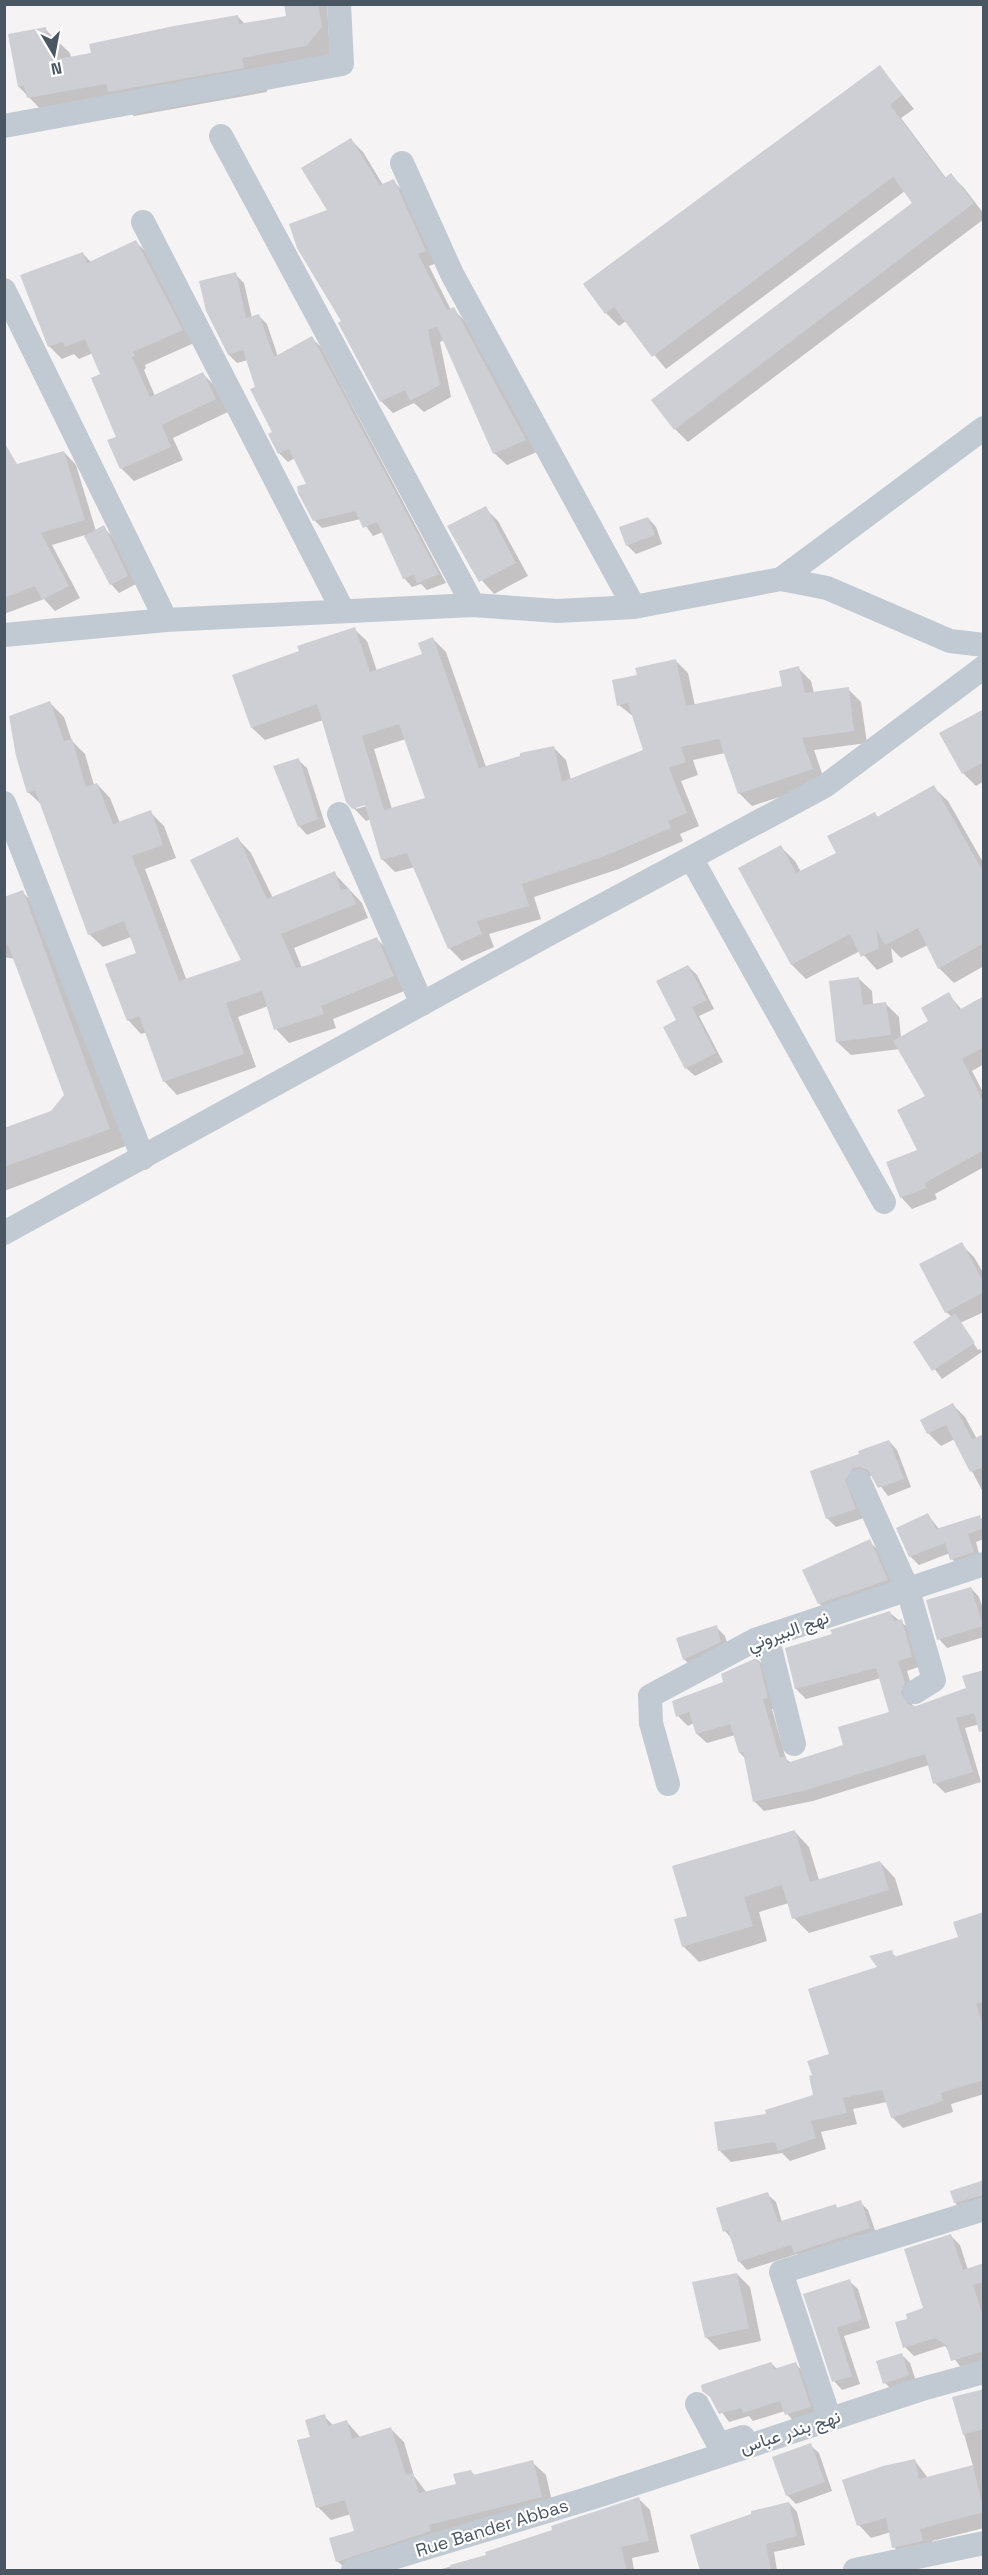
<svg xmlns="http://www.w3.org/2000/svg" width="988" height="2575" viewBox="0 0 988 2575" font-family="'Space Grotesk',Vazirmatn,sans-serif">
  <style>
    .shadow { fill: #0003; fill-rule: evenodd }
    .building { fill: #cdcfd5; fill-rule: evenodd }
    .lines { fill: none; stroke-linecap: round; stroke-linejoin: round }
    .minor { stroke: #c1cad2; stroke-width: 24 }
    .labels { text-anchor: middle; stroke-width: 4.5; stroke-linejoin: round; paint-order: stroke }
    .street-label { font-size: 18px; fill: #4a5661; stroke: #fff }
  </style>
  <rect width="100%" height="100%" fill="#f5f3f3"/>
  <path class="shadow" d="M 285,4 L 327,4 L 331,71 L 266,82 L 267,92 L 134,116 L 126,109 L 53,122 L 19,87 L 45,29 L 70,53 L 71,58 L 237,16 L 245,24 L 287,17 Z
    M 880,67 L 914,109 L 901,118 L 946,178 L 951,175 L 964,188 L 984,214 L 984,219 L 688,442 L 675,429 L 914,203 L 905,191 L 666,369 L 626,321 L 619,326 L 606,313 Z
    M 351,140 L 363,152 L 383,185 L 393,181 L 405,193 L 437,263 L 429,266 L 451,310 L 453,309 L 465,321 L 537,452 L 507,465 L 494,453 L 445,340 L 440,342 L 451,397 L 424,412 L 414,403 L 393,413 L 381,401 L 343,321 L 329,211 Z
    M 136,242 L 149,255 L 194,343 L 145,365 L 146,368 L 144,370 L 155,396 L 203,374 L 215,386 L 228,412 L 173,438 L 183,460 L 134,481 L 121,468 L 118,438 L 102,375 L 93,353 L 79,359 L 74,354 L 62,359 L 49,346 L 82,253 L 91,262 Z
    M 235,274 L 244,283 L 252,318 L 258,315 L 267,324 L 278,357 L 312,338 L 321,347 L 446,583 L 427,590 L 421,584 L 412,587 L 404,578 L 383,532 L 373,536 L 361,519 L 322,528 L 314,520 L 308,485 L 295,458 L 288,462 L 279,453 L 248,360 L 237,363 L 229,355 Z
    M 64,452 L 76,465 L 96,531 L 103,527 L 112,536 L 136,584 L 119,593 L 111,584 L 85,535 L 52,545 L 80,598 L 55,611 L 44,599 L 4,614 L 4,549 L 18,466 Z
    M 485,508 L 498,521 L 528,576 L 494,594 L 471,568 L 449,527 Z
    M 648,518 L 656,527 L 662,544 L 636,554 L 627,545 Z
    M 354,629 L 367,641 L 377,671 L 424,655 L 433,639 L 446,652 L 486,767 L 553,747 L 566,760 L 571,780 L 645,751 L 634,717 L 619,705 L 639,676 L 675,660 L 688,673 L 695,706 L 784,687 L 798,668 L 811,681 L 814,693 L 848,689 L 861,702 L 867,743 L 814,750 L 825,782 L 752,806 L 739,793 L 725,753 L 693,760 L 698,775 L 681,781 L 699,826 L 680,834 L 683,841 L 619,869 L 534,897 L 541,919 L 489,934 L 494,947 L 462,961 L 449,948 L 415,867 L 395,872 L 382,859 L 371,819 L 366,821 L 347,801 L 323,720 L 265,740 L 252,728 L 234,676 L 301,652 ZM 406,739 L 427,799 L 392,809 L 374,749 ZM 373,804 L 356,809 L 356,806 Z
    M 50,703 L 64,717 L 72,741 L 85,754 L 94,785 L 97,784 L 110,798 L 120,823 L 150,812 L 164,826 L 176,858 L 145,869 L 187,981 L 243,961 L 238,839 L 251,853 L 273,898 L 334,873 L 362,903 L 368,918 L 294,948 L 302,968 L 377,939 L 391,953 L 407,990 L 333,1019 L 336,1028 L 289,1043 L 276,1029 L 268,1006 L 238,1017 L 256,1067 L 177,1095 L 164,1081 L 147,1032 L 141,1034 L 128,1020 L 138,954 L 131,937 L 103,947 L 89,934 L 42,805 L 28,792 Z
    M 984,710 L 984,781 L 976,786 L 963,773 Z
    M 298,760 L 307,768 L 326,827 L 307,835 L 299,826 Z
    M 933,787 L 948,801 L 984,864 L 984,966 L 954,983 L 939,968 L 928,945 L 901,958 L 891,948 L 893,962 L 877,970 L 860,951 L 806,979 L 792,965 L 740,868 L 781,847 L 795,861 L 801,872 L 838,853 L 875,814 L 879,818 Z
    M 22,892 L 40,909 L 126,1146 L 4,1191 L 4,1129 L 52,1112 L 66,1095 L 15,959 L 4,957 L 4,899 Z
    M 688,966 L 697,975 L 714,1009 L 699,1016 L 723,1062 L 695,1076 L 686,1068 L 678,1021 Z
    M 858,978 L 872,991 L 873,1005 L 886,1004 L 899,1017 L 901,1038 L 930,1021 L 948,994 L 962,1010 L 984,998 L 984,1064 L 972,1071 L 984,1094 L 984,1167 L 935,1194 L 937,1199 L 912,1209 L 901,1197 L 919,1151 L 927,1097 L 900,1049 L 851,1055 L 837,1042 Z
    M 961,1244 L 974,1257 L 984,1274 L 984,1312 L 960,1323 L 978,1350 L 980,1349 L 982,1352 L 942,1379 L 915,1342 L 952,1317 L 946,1312 Z
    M 953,1405 L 965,1417 L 977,1439 L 984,1435 L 984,1494 L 955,1439 L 941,1446 L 928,1433 L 922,1421 Z
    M 889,1441 L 897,1450 L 911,1487 L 888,1496 L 873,1476 L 861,1476 L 864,1518 L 836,1527 L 827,1518 L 812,1472 L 861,1455 Z
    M 928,1515 L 939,1529 L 980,1517 L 984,1521 L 984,1539 L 976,1542 L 981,1561 L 960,1568 L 952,1559 L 950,1553 L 919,1565 L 910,1556 Z
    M 869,1541 L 878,1550 L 895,1589 L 828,1612 L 819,1603 Z
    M 971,1588 L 979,1597 L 984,1611 L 984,1637 L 947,1648 L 939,1639 Z
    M 889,1612 L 911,1630 L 921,1666 L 907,1671 L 914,1694 L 912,1707 L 916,1708 L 968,1689 L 984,1723 L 965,1728 L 981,1782 L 945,1793 L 935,1783 L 929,1765 L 813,1801 L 764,1811 L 754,1801 L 745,1758 L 740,1753 L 735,1735 L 707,1743 L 697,1734 L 694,1723 L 688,1726 L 678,1716 L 757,1659 L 767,1668 L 777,1707 L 772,1709 L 786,1759 L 791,1763 L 845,1746 L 891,1713 L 881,1678 L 806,1699 L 796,1689 L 786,1649 L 834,1635 Z
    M 716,1627 L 725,1636 L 729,1650 L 693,1668 L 684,1659 L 678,1639 Z
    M 794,1831 L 809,1847 L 819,1880 L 880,1862 L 895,1878 L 903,1905 L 809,1933 L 794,1918 L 789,1903 L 759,1912 L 767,1941 L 699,1962 L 683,1946 L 688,1917 Z
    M 984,1914 L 984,2094 L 951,2104 L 953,2112 L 903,2128 L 892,2117 L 887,2102 L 853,2109 L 857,2124 L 821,2132 L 826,2149 L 790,2161 L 782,2153 L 731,2162 L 720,2151 L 768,2116 L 815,2096 L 831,2055 L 879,1968 L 891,1952 L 897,1958 L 960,1938 Z
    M 984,2181 L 984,2204 L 963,2210 L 955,2203 Z
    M 767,2194 L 776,2202 L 782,2222 L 860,2202 L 868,2210 L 877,2236 L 804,2260 L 797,2254 L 747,2270 L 739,2261 L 731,2238 L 725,2231 Z
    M 951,2236 L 960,2245 L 968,2270 L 984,2265 L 984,2362 L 962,2369 L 945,2346 L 914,2356 L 905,2347 L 909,2319 L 925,2309 Z
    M 737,2274 L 750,2287 L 761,2341 L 719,2350 L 706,2337 Z
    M 849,2281 L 858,2289 L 870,2328 L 844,2336 L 860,2384 L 842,2390 L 834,2381 L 805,2295 Z
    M 901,2354 L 910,2363 L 917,2384 L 893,2391 L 885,2383 Z
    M 771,2363 L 777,2369 L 795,2364 L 804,2372 L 818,2416 L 795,2423 L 785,2411 L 753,2421 L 749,2416 L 729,2422 L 703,2386 Z
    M 984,2390 L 984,2528 L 932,2541 L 935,2554 L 906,2560 L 894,2547 L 891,2532 L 871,2538 L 859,2525 L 915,2461 L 928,2478 L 973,2466 L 954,2398 Z
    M 324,2416 L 334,2426 L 347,2422 L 361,2438 L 391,2429 L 404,2442 L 414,2476 L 427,2493 L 457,2485 L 471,2471 L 475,2476 L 532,2462 L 546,2475 L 554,2510 L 347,2570 L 337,2561 L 356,2532 L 351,2514 L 331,2520 L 318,2507 L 312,2438 Z
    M 810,2445 L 819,2453 L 832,2491 L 796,2504 L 787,2495 Z
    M 639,2499 L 650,2510 L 659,2552 L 632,2558 L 634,2570 L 438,2570 L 488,2556 Z
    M 789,2503 L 797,2512 L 805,2545 L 774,2552 L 777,2570 L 702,2570 Z"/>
  <path class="building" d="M 284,4 L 318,4 L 322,27 L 306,46 L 242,58 L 244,68 L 108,92 L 106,84 L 27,98 L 24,86 L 18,87 L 8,34 L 46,27 L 52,60 L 91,53 L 89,44 L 174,26 L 238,15 L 239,24 L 286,16 Z
    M 880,65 L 902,95 L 890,105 L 945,178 L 951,173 L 974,203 L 674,430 L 651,400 L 912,203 L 893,177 L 652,357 L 614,307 L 605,314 L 583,284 Z
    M 351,138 L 380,185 L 394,179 L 426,251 L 418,254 L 447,310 L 454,307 L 526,440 L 493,454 L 437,327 L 428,330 L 440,385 L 410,401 L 405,390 L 380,402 L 338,323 L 341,321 L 297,248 L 289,224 L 327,210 L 301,168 Z
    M 136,240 L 183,330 L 133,352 L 135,356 L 132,357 L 150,397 L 203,372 L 216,399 L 162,425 L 171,447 L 120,469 L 107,440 L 116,437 L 91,378 L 100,374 L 85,339 L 65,347 L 63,342 L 48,347 L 20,275 L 83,252 L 87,263 Z
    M 236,272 L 246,318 L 259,314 L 274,357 L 312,336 L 439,574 L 417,583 L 414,575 L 403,579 L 377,522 L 363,528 L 355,511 L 313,521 L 298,493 L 297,486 L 306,484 L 289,449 L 278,454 L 268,434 L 272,432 L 250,389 L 255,387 L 243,350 L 228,355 L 206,311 L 199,281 Z
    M 4,442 L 17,464 L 64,451 L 85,520 L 41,533 L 69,586 L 42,600 L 35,586 L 4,598 Z
    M 486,506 L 516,563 L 479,582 L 447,526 Z
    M 648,517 L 655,535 L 626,546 L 619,527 Z
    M 104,525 L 128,576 L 110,585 L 84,536 Z
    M 355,627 L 370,672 L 422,654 L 418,643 L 433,637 L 479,768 L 520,756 L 520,753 L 554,746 L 562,782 L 643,750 L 628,703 L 617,706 L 612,680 L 637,675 L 635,668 L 676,659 L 686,706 L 782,686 L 779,671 L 799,666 L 805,693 L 849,687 L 854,731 L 802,738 L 813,769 L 738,794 L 719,739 L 681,747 L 686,762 L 669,768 L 687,813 L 668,821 L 671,828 L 605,856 L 522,884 L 529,906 L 477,921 L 482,934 L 448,949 L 407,853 L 381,860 L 365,805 L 352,809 L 346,802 L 317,704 L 251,728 L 232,675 L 299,651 L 297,646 ZM 399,724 L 425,798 L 384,810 L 362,736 Z
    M 50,701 L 64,741 L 72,739 L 86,787 L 97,783 L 113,824 L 151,810 L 163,845 L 132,856 L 179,981 L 241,960 L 190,860 L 238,837 L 267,899 L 335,871 L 341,890 L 349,888 L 356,904 L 281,934 L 296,968 L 308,965 L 377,937 L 394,976 L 321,1006 L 324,1014 L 274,1030 L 262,991 L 226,1003 L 244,1054 L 163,1082 L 139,1016 L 127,1021 L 105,964 L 136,953 L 124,921 L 88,935 L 35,790 L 27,793 L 16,756 L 9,716 Z
    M 984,709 L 984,762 L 962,774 L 939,733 Z
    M 299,758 L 318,819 L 298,827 L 273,766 Z
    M 934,785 L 984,873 L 984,943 L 938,969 L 918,928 L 885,945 L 876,929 L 879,948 L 861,957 L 850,934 L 791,965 L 738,868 L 781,845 L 796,873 L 836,853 L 827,836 L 875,812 L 877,817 Z
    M 23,890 L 110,1129 L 4,1167 L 4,1128 L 51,1111 L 64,1095 L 8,945 L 4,944 L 4,897 Z
    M 688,965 L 707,1000 L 692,1007 L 716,1053 L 685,1069 L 663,1027 L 676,1020 L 656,981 Z
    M 859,977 L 863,1005 L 886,1002 L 891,1035 L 836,1042 L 829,981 Z
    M 949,992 L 959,1010 L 984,996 L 984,1047 L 962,1059 L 984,1103 L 984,1150 L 925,1183 L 926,1188 L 900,1198 L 886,1162 L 917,1150 L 897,1110 L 925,1096 L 893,1041 L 928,1021 L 921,1008 Z
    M 962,1242 L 984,1283 L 984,1292 L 945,1313 L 919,1264 Z
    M 955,1313 L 975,1343 L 932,1371 L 913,1342 Z
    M 953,1403 L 972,1439 L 984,1434 L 984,1467 L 970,1472 L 946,1425 L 927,1434 L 920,1420 Z
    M 889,1440 L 904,1479 L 878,1488 L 868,1470 L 860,1467 L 853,1468 L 845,1480 L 856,1509 L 826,1519 L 810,1471 L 859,1454 L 858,1451 Z
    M 928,1513 L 936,1529 L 980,1515 L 984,1528 L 968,1534 L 974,1552 L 950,1560 L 945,1543 L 909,1557 L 896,1528 Z
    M 870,1539 L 888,1580 L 818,1604 L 802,1570 Z
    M 971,1587 L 983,1626 L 937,1640 L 926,1600 Z
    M 890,1611 L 894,1621 L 902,1619 L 912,1657 L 898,1661 L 905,1683 L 901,1693 L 908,1704 L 916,1706 L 966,1688 L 962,1676 L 984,1670 L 984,1731 L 979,1732 L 974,1713 L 956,1718 L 973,1772 L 933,1784 L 925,1754 L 803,1791 L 753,1802 L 743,1752 L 739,1753 L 730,1724 L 696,1734 L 689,1712 L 676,1717 L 672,1701 L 723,1682 L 721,1674 L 758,1657 L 768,1698 L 763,1699 L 780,1758 L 786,1756 L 787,1763 L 843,1745 L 838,1727 L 889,1712 L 876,1668 L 795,1689 L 785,1648 L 832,1634 L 830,1630 Z
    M 717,1625 L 721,1642 L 683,1660 L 676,1638 Z
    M 795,1830 L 810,1882 L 880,1861 L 889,1890 L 792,1919 L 782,1885 L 744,1897 L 753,1926 L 682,1947 L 674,1919 L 687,1916 L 672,1866 Z
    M 984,1912 L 984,2002 L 976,2004 L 984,2027 L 984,2080 L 941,2093 L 943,2101 L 891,2118 L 882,2090 L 843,2098 L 847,2113 L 811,2121 L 816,2138 L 778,2151 L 775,2142 L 718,2151 L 714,2122 L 766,2114 L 765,2110 L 813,2095 L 809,2076 L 812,2075 L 807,2061 L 829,2054 L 808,1989 L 877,1967 L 869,1956 L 892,1950 L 894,1957 L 958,1937 L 953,1922 Z
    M 984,2180 L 984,2195 L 954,2203 L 950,2191 Z
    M 768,2192 L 778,2222 L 836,2204 L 837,2208 L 861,2200 L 870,2228 L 794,2253 L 791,2245 L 738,2262 L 728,2230 L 723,2232 L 716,2208 Z
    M 951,2234 L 963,2270 L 984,2263 L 984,2282 L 973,2285 L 984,2319 L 984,2351 L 951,2361 L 946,2345 L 935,2338 L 903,2348 L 895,2322 L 907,2319 L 906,2314 L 923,2308 L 904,2249 Z
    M 737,2273 L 749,2328 L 705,2338 L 692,2282 Z
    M 850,2279 L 862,2319 L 837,2328 L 852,2376 L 832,2382 L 803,2294 Z
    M 902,2353 L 909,2375 L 883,2384 L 876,2361 Z
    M 771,2362 L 774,2369 L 796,2362 L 811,2407 L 785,2415 L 780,2401 L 743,2413 L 741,2408 L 719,2414 L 710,2397 L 702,2391 L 701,2385 Z
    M 984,2389 L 984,2429 L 963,2435 L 952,2397 Z
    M 325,2414 L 328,2426 L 347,2420 L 352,2439 L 391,2427 L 406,2475 L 413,2473 L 419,2493 L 456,2484 L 453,2474 L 471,2470 L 473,2475 L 533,2460 L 542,2497 L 429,2525 L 431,2531 L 336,2562 L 329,2538 L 354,2531 L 345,2500 L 316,2508 L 297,2440 L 310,2437 L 305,2420 Z
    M 811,2443 L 825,2482 L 786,2496 L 772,2457 Z
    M 915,2459 L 919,2479 L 973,2465 L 984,2512 L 920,2529 L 923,2541 L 892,2548 L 886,2518 L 857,2526 L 842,2480 L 883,2466 Z
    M 639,2497 L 649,2541 L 621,2547 L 627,2571 L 451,2571 L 450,2565 L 486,2555 L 485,2552 L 552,2530 L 551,2526 Z
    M 789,2502 L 797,2536 L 766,2544 L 771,2571 L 700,2571 L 690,2535 L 751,2514 L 751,2511 Z"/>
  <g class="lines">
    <path class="minor" d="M 4,126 L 342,64 L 339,4
      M 221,136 L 473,605
      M 402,163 L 452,274 L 634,607
      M 143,222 L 343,611
      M 4,290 L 166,620
      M 781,579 L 984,428
      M 4,635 L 166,620 L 473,605 L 557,611 L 634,607 L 781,579 L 827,588 L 950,641 L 984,645
      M 4,803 L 143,1158
      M 339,814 L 422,1004
      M 691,858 L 884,1202
      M 4,1233 L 549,934 L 825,786 L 984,667
      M 859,1481 L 908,1590 L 934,1680 L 915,1692
      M 767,1636 L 794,1744
      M 668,1784 L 651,1723 L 650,1696 L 755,1640 L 984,1564
      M 697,2404 L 719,2445 L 743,2437
      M 826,2408 L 781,2272 L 984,2209
      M 353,2570 L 597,2496 L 922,2389 L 984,2372
      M 855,2570 L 984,2543"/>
  </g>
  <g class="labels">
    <g class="street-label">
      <text transform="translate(788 1631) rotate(-20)" y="6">نهج البيروني</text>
      <text transform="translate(790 2432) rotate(-18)" y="6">نهج بندر عباس</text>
      <text transform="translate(492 2528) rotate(-17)" y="6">Rue Bander Abbas</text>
    </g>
  </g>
  <rect width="988" height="2575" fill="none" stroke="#4a5661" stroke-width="12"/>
  <g transform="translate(54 54) rotate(170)" stroke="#ffffff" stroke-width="4.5" paint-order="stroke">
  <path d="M0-4.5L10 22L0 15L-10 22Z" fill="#4a5661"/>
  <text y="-9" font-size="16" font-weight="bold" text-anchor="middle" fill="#4a5661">N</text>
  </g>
</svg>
